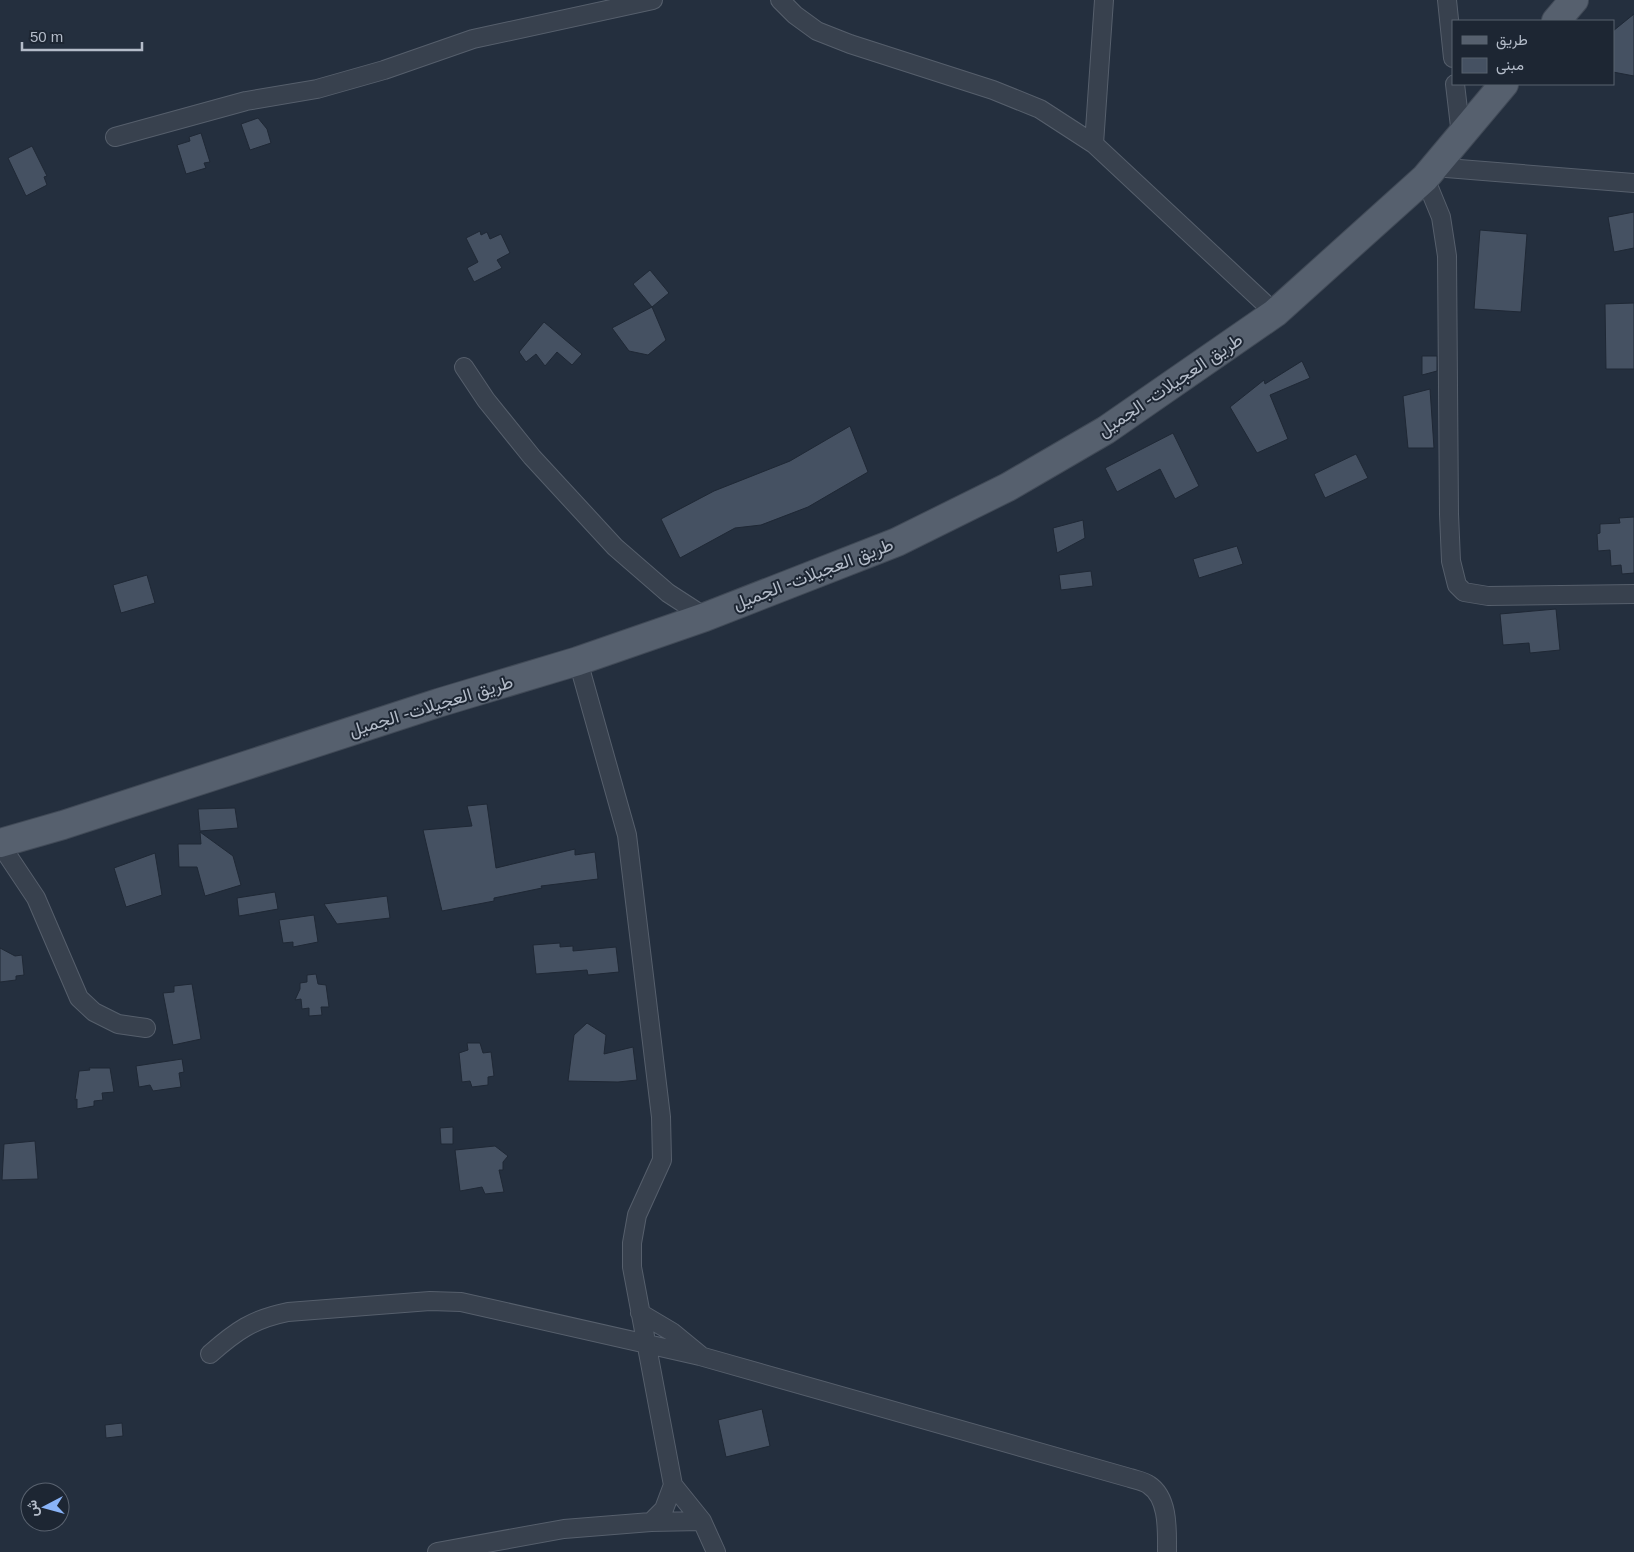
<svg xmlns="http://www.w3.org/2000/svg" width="1634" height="1552" viewBox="0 0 1634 1552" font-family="Arial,Vazirmatn,sans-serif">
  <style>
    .building { fill: #455162; stroke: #1f2835 }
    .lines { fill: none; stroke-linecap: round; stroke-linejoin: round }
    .street-casing { stroke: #565f6c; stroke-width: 20 }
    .primary-casing { stroke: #414a57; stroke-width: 30 }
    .street { stroke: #38414e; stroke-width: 18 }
    .primary { stroke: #56606e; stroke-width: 28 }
    .labels { text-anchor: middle; stroke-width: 4; stroke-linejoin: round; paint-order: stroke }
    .street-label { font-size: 18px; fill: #b4bcc9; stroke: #1d2633 }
  </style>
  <rect width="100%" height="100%" fill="#242f3e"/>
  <path class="building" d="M 1634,14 L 1634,76 L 1613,72 L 1613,31 Z
    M 258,118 L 267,129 L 271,143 L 250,150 L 241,124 Z
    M 201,133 L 210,162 L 204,163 L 206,168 L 186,174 L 177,145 L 190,141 L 189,137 Z
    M 32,146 L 47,176 L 44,177 L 47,185 L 26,196 L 8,158 Z
    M 1634,212 L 1634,248 L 1614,252 L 1608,217 Z
    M 1480,230 L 1527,234 L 1521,312 L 1474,309 Z
    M 480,231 L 481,235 L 487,232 L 490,239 L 501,234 L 510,253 L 497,260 L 502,268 L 474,282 L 467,268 L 478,262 L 466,238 Z
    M 650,270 L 669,293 L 652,307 L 633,284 Z
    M 1634,303 L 1634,369 L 1606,369 L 1605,304 Z
    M 652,307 L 666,340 L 648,355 L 629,351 L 612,328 Z
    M 544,322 L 582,354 L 572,365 L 557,352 L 545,366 L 536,354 L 526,362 L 519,352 Z
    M 1422,356 L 1437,356 L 1437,371 L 1422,375 Z
    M 1302,361 L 1310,378 L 1270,395 L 1288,439 L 1257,453 L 1230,407 L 1264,380 L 1265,384 Z
    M 1430,389 L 1434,448 L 1408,448 L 1403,396 Z
    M 850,426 L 868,472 L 808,507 L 761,525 L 735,528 L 680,558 L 661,519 L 714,491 L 790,461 Z
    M 1173,433 L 1199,486 L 1175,499 L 1160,469 L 1117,492 L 1105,468 Z
    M 1356,454 L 1368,478 L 1325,498 L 1314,474 Z
    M 1634,517 L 1634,573 L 1622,574 L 1621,565 L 1611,566 L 1610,550 L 1598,551 L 1597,534 L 1600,533 L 1600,524 L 1620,523 L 1619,518 Z
    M 1083,520 L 1085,538 L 1057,553 L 1053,528 Z
    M 1237,546 L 1243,564 L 1199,578 L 1193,559 Z
    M 1091,571 L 1093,586 L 1061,590 L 1059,575 Z
    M 147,575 L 155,603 L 121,613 L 113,585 Z
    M 1556,609 L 1560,650 L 1530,653 L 1529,643 L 1503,645 L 1500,614 Z
    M 487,804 L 496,868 L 575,849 L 575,855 L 595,852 L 598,879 L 541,886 L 542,888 L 494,898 L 494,901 L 442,911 L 423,830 L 472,826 L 467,806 Z
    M 235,808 L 238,828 L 200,831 L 198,809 Z
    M 200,832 L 233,856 L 241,885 L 205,896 L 197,867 L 179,867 L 178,844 L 201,844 Z
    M 155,853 L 162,895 L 126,907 L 114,868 Z
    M 275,892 L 278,909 L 239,916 L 237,898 Z
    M 387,896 L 390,918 L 337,924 L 324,904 Z
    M 314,915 L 318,942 L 293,947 L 293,942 L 283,943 L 279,920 Z
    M 560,943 L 560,947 L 573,946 L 573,951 L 616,947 L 619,972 L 588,975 L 587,970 L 536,974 L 533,945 Z
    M 0,948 L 15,956 L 22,955 L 24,975 L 16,976 L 16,980 L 0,982 Z
    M 316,974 L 318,984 L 326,985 L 329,1007 L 321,1007 L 322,1015 L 309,1016 L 309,1008 L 302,1009 L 301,999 L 295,1000 L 300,989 L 300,983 L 307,982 L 307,975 Z
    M 192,984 L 201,1039 L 173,1045 L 163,993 L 174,992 L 174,986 Z
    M 587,1023 L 606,1035 L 604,1054 L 633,1047 L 637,1080 L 618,1082 L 568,1081 L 574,1035 Z
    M 467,1043 L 480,1043 L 483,1053 L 491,1052 L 494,1076 L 488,1077 L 488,1085 L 472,1087 L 470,1081 L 462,1082 L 459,1053 L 468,1050 Z
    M 182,1059 L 184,1072 L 179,1073 L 181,1087 L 153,1091 L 150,1085 L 139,1087 L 136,1066 Z
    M 89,1068 L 110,1068 L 114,1092 L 102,1093 L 103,1100 L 94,1101 L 94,1106 L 77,1109 L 77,1099 L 75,1100 L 79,1071 L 90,1070 Z
    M 453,1127 L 453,1144 L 441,1144 L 440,1128 Z
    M 35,1141 L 38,1179 L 2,1180 L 4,1144 Z
    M 495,1146 L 508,1156 L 503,1162 L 503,1170 L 499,1170 L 504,1192 L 485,1194 L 482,1187 L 460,1191 L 455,1150 Z
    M 762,1409 L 770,1446 L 726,1457 L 718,1420 Z
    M 122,1423 L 123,1436 L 106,1438 L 105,1425 Z"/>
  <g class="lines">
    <g class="street-casing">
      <path id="street" d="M 780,0 L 795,15 L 817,31 L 850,44 L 993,90 L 1040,109 L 1094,144 L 1275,313
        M 1447,0 L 1453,58
        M 1455,84 L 1461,135
        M 115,137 L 246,101 L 317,89 L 384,70 L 473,39 L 653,0
        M 1094,144 L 1104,0
        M 1434,167 L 1634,183
        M 1425,178 L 1441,217 L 1447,256 L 1449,514 L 1451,561 L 1457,585 L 1464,592 L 1488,596 L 1634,594
        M 464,367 L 486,400 L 532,457 L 615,547 L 668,593 L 705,617
        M 0,844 L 36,898 L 79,998 L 94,1012 L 118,1024 L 146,1028
        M 640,1313 L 672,1332 L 700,1355
        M 210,1354 C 236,1331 253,1319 288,1312 L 430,1301 L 461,1302 L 700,1356 L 1130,1478 C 1136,1480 1144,1481 1149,1485 C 1169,1498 1167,1531 1167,1552
        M 673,1485 L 702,1521 L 716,1552
        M 651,1522 L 702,1521
        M 437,1552 L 564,1529 L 651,1522 L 664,1509 L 673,1485 L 632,1267 L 632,1243 L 637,1215 L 662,1160 L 661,1117 L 627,835 L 578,661"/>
    </g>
    <g class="primary-casing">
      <path id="primary" d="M 1556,21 L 1574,0
        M 0,843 L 63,825 L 438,703 L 578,661 L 705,617 L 897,542 L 1008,487 L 1106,430 L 1275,313 L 1425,178 L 1504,84"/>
    </g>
    <use href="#street" class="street"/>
    <use href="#primary" class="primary"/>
  </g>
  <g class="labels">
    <g class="street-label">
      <text transform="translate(1170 385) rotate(-34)" y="6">طريق العجيلات- الجميل</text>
      <text transform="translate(813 574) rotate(-21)" y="6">طريق العجيلات- الجميل</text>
      <text transform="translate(431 706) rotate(-17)" y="6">طريق العجيلات- الجميل</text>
    </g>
  </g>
  <rect x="1452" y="20" width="162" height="65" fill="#1d2633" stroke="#59626f"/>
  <rect x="1462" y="36" width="25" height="8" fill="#56606e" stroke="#59626f"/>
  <text x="1496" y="45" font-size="15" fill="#b4bcc9">طريق</text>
  <rect x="1462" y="58" width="25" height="15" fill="#455162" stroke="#59626f"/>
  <text x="1496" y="70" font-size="15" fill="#b4bcc9">مبنى</text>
  <g transform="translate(45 1507) rotate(264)"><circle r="24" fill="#1d2633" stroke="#59626f"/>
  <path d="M0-4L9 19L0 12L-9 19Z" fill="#8ab4f8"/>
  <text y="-8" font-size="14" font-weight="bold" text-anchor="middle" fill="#b4bcc9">ش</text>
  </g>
  <path d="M22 42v8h120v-8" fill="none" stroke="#b4bcc9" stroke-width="2.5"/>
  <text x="30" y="42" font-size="15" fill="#b4bcc9" stroke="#1d2633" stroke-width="4" paint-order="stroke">50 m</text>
</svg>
